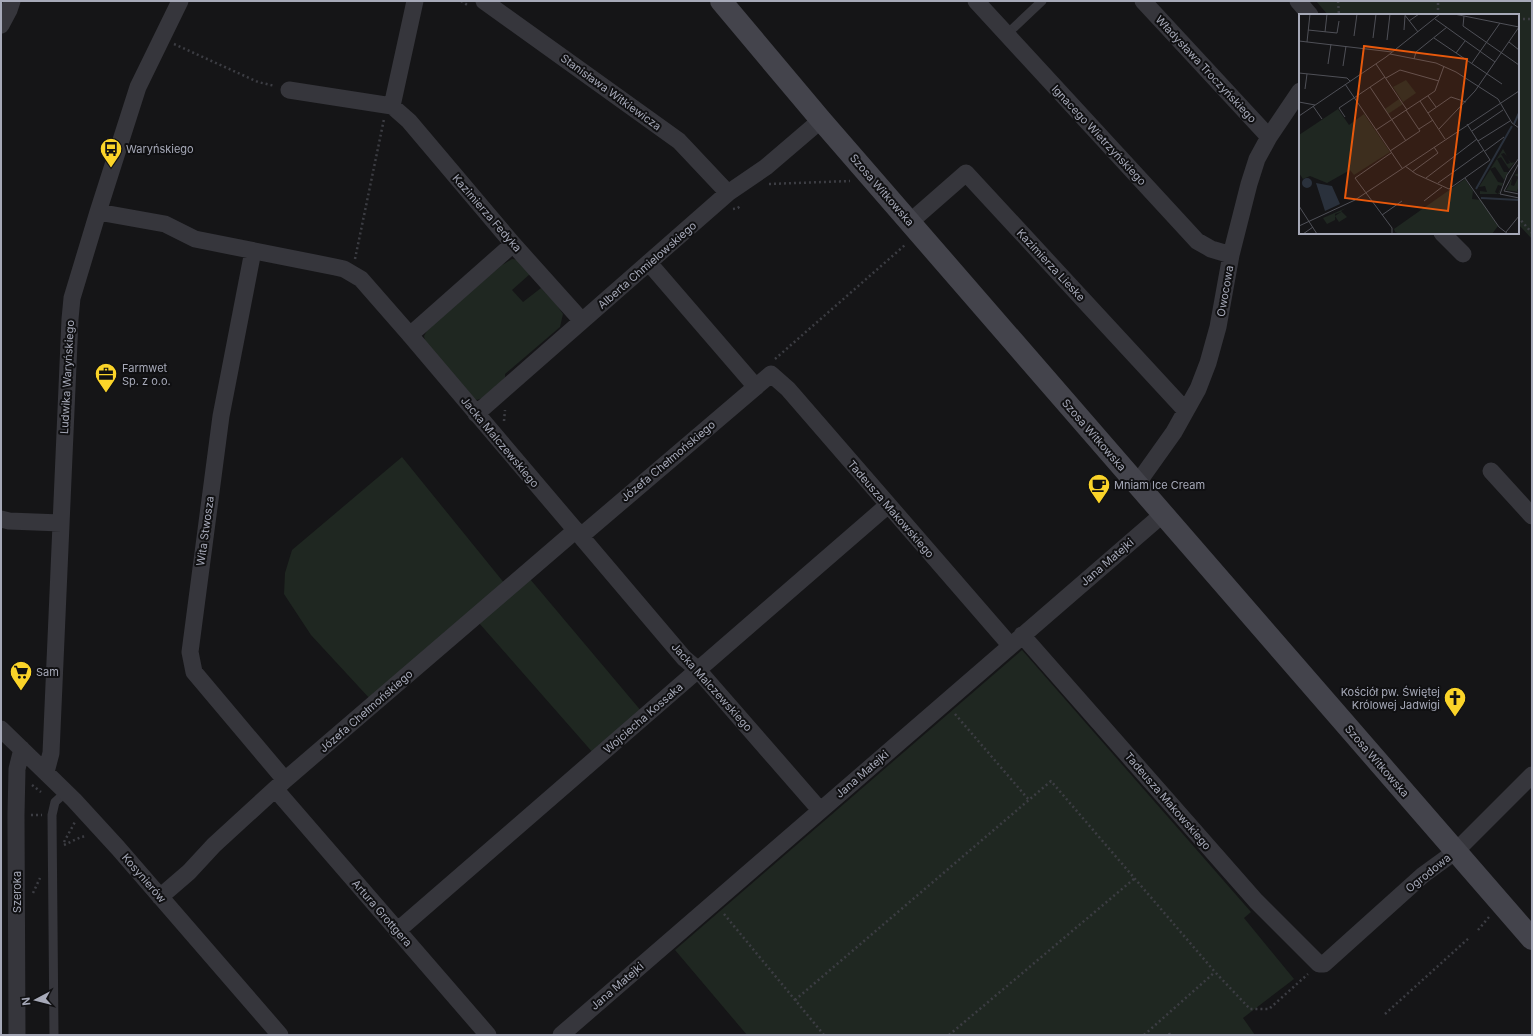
<svg xmlns="http://www.w3.org/2000/svg" width="1533" height="1036" viewBox="0 0 1533 1036" font-family="Inter,sans-serif">
  <style>
    .green { fill: #1f2721 }
    .lines { fill: none; stroke-linecap: round; stroke-linejoin: round }
    .path { stroke: #3c3d43; stroke-width: 2.5; stroke-dasharray: 2 3; stroke-linecap: butt }
    .lane { stroke: #36363c; stroke-width: 9 }
    .street { stroke: #36363c; stroke-width: 17 }
    .secondary { stroke: #44444c; stroke-width: 22 }
    .labels { text-anchor: middle; stroke-width: 4; stroke-linejoin: round; paint-order: stroke }
    .street-label { font-size: 11px; fill: #a6a9b8; stroke: #101012 }
    .poi-label { font-size: 11px; fill: #a6a9b8; stroke: #101012; text-anchor: start }
    .inset-river { fill: none; stroke: #2a313c; stroke-width: 2 }
    .inset-road { fill: none; stroke: #4f5057; stroke-width: 1 }
    .view { fill: #e8590c; fill-opacity: 0.15; stroke: #e8590c; stroke-width: 2 }
    .inset-edge { fill: none; stroke: #a6a9b8; stroke-width: 2 }
  </style>
  <rect width="100%" height="100%" fill="#151517"/>
  <path class="green" d="M 1316,1 L 1532,1 L 1532,239 L 1518,224 L 1518,15 L 1328,15 Z
    M 512,259 L 520,260 L 530,274 L 512,290 L 523,302 L 541,288 L 556,304 L 563,314 L 560,327 L 505,374 L 505,378 L 482,398 L 477,400 L 470,397 L 426,346 L 424,336 L 429,327 L 502,265 Z
    M 402,457 L 505,584 L 371,700 L 311,635 L 284,594 L 285,573 L 292,550 Z
    M 530,579 L 642,712 L 594,754 L 479,623 Z
    M 1022,650 L 1251,912 L 1244,918 L 1294,979 L 1243,1018 L 1255,1035 L 747,1035 L 675,950 Z"/>
  <g class="lines">
    <path class="path" d="M 461,1 L 469,6
      M 1338,1 L 1339,15
      M 1438,15 L 1438,1
      M 1518,19 L 1532,19
      M 174,44 L 258,82 L 275,86
      M 769,184 L 850,181
      M 733,209 L 738,208 L 741,204
      M 1518,217 L 1532,233
      M 355,259 L 384,119
      M 775,359 L 905,245
      M 504,421 L 505,410
      M 955,714 L 1029,800
      M 32,785 L 41,792
      M 31,815 L 42,815
      M 64,842 L 75,822
      M 64,845 L 81,837 L 87,836
      M 33,893 L 40,878
      M 724,914 L 824,1035
      M 1478,930 L 1489,917
      M 795,1000 L 1051,781 L 1215,972 L 1250,1009 L 1269,1009 L 1308,974
      M 1385,1014 L 1470,937
      M 1169,1033 L 1170,1035
      M 949,1035 L 1135,878
      M 1144,1035 L 1215,972"/>
    <path class="lane" d="M 1007,34 L 1042,1
      M 54,1035 L 52,815 L 55,802 L 66,792"/>
    <path class="street" d="M 415,1 L 392,106 L 409,121 L 513,244 L 582,321
      M 484,1 L 679,141 L 728,193
      M 976,1 L 1197,241 L 1211,249 L 1231,255
      M 1143,1 L 1269,137
      M 1298,1 L 1310,15
      M 1,25 L 9,10 L 12,1
      M 289,90 L 392,106
      M 98,212 L 165,224 L 195,239 L 335,267 L 344,269 L 361,279 L 410,335 L 684,658 L 698,670 L 820,810
      M 910,222 L 966,173 L 1186,411
      M 1442,233 L 1463,254
      M 253,251 L 221,416 L 190,652 L 194,672 L 285,780
      M 649,263 L 756,387
      M 410,335 L 513,244
      M 476,414 L 728,193 L 766,167 L 821,120
      M 1491,471 L 1532,516
      M 1137,484 L 1174,432 L 1198,389 L 1208,363 L 1218,327 L 1231,255 L 1249,184 L 1257,159 L 1269,137 L 1300,91
      M 1,519 L 9,521 L 61,523
      M 581,536 L 771,374 L 788,389 L 1010,645
      M 1022,635 L 1256,901 L 1319,964 L 1324,964 L 1423,875 L 1456,851 L 1532,775
      M 1,729 L 74,800 L 118,848 L 280,1035
      M 46,772 L 51,753 L 70,319 L 72,298 L 98,212 L 138,87 L 180,1
      M 276,790 L 488,1035
      M 160,897 L 189,872 L 214,845 L 285,780 L 576,530
      M 397,931 L 888,505
      M 17,1035 L 16,815 L 17,769 L 22,749
      M 561,1035 L 1163,514"/>
    <path class="secondary" d="M 721,1 L 821,120 L 1532,939"/>
  </g>
  <defs>
    <g id="bus-pin" transform="scale(1.15)"><path d="M0 17L-7.5 6A9.5 9.5 0 1 1 7.5 6Z" fill="#fbd429" stroke="#101012"/><path d="M-5-6H5V4H4V6H2V4H-2V6H-4V4H-5ZM-3.5-4V0h7V-4ZM-3.5 1.2v1.5H-2V1.2ZM2 1.2v1.5H3.5V1.2Z" fill="#111"/></g>
    <g id="office-pin" transform="scale(1.15)"><path d="M0 17L-7.5 6A9.5 9.5 0 1 1 7.5 6Z" fill="#fbd429" stroke="#101012"/><path d="M-6-3h4V-5.5h4V-3h4V5H-6ZM-1-4.5V-3h2v-1.5ZM-6 0V1H6V0Z" fill="#111"/></g>
    <g id="cafe-pin" transform="scale(1.15)"><path d="M0 17L-7.5 6A9.5 9.5 0 1 1 7.5 6Z" fill="#fbd429" stroke="#101012"/><path d="M-5.5-4.5H6V0H3Q3 3.5 0 3.5H-2.5Q-5.5 3.5-5.5 0ZM3-3.2v2h1.7v-2ZM-6 4.5H4V6H-6Z" fill="#111"/></g>
    <g id="supermarket-pin" transform="scale(1.15)"><path d="M0 17L-7.5 6A9.5 9.5 0 1 1 7.5 6Z" fill="#fbd429" stroke="#101012"/><path d="M-6-5.5h2.5l.6 2H6L4.5 2H-2.5L-4.4-4H-6ZM-1.5 3.2a1.3 1.3 0 1 0 .1 0ZM3 3.2a1.3 1.3 0 1 0 .1 0Z" fill="#111"/></g>
    <g id="church-pin" transform="scale(1.15)"><path d="M0 17L-7.5 6A9.5 9.5 0 1 1 7.5 6Z" fill="#fbd429" stroke="#101012"/><path d="M-1.2-6h2.4v3.5h3.3v2.4h-3.3V6h-2.4V-.1h-3.3v-2.4h3.3Z" fill="#111"/></g>
  </defs>
  <g fill-rule="evenodd">
    <use href="#bus-pin" x="111" y="149"/>
    <use href="#office-pin" x="106" y="374"/>
    <use href="#cafe-pin" x="1099" y="485"/>
    <use href="#supermarket-pin" x="21" y="672"/>
    <use href="#church-pin" x="1455" y="698"/>
  </g>
  <g class="labels">
    <g class="street-label">
      <text transform="translate(1206 69) rotate(47)" y="4">Władysława Troczyńskiego</text>
      <text transform="translate(611 92) rotate(36)" y="4">Stanisława Witkiewicza</text>
      <text transform="translate(1099 135) rotate(47)" y="4">Ignacego Wietrzyńskiego</text>
      <text transform="translate(882 190) rotate(49)" y="4">Szosa Witkowska</text>
      <text transform="translate(487 213) rotate(49)" y="4">Kazimierza Fedyka</text>
      <text transform="translate(647 265) rotate(-41)" y="4">Alberta Chmielowskiego</text>
      <text transform="translate(1051 265) rotate(47)" y="4">Kazimierza Lieske</text>
      <text transform="translate(1225 291) rotate(-80)" y="4">Owocowa</text>
      <text transform="translate(67 377) rotate(-87)" y="4">Ludwika Waryńskiego</text>
      <text transform="translate(1094 435) rotate(49)" y="4">Szosa Witkowska</text>
      <text transform="translate(500 442) rotate(50)" y="4">Jacka Malczewskiego</text>
      <text transform="translate(668 461) rotate(-40)" y="4">Józefa Chełmońskiego</text>
      <text transform="translate(891 509) rotate(49)" y="4">Tadeusza Makowskiego</text>
      <text transform="translate(205 531) rotate(-82)" y="4">Wita Stwosza</text>
      <text transform="translate(1107 562) rotate(-41)" y="4">Jana Matejki</text>
      <text transform="translate(712 687) rotate(48)" y="4">Jacka Malczewskiego</text>
      <text transform="translate(366 711) rotate(-41)" y="4">Józefa Chełmońskiego</text>
      <text transform="translate(643 718) rotate(-41)" y="4">Wojciecha Kossaka</text>
      <text transform="translate(1377 761) rotate(49)" y="4">Szosa Witkowska</text>
      <text transform="translate(862 774) rotate(-41)" y="4">Jana Matejki</text>
      <text transform="translate(1168 801) rotate(49)" y="4">Tadeusza Makowskiego</text>
      <text transform="translate(1428 873) rotate(-39)" y="4">Ogrodowa</text>
      <text transform="translate(144 878) rotate(49)" y="4">Kosynierów</text>
      <text transform="translate(17 892) rotate(-90)" y="4">Szeroka</text>
      <text transform="translate(382 913) rotate(49)" y="4">Artura Grottgera</text>
      <text transform="translate(617 986) rotate(-41)" y="4">Jana Matejki</text>
    </g>
    <g class="poi-label">
      <text x="126" y="153">Waryńskiego</text>
      <text x="122" y="372">Farmwet<tspan x="122" dy="13">Sp. z o.o.</tspan></text>
      <text x="1114" y="489">Mniam Ice Cream</text>
      <text x="36" y="676">Sam</text>
      <text x="1440" y="696" text-anchor="end">Kościół pw. Świętej<tspan x="1440" dy="13">Królowej Jadwigi</tspan></text>
    </g>
  </g>
  <g transform="translate(1299 14)">
    <rect width="220" height="220" fill="#151517"/>
    <path d="M 107,66 L 117,79 L 104,88 L 94,73 ZM 100,85 L 104,90 L 89,100 L 86,95 ZM 39,95 L 50,111 L 65,100 L 91,138 L 55,161 L 51,156 L 28,169 L 11,162 L 4,165 L 0,159 L 0,121 ZM 204,135 L 208,142 L 205,139 L 202,140 L 208,150 L 211,149 L 209,145 L 212,149 L 216,148 L 210,155 L 202,143 L 198,145 L 205,158 L 209,158 L 205,166 L 196,153 L 191,155 L 199,168 L 204,169 L 203,172 L 199,171 L 196,178 L 199,180 L 202,173 L 200,180 L 181,180 L 181,177 L 188,178 L 186,172 L 180,173 ZM 219,154 L 220,155 L 220,172 L 218,177 L 220,178 L 207,176 L 209,173 L 213,175 L 209,173 L 213,164 L 212,171 L 215,172 L 218,166 L 220,163 L 215,161 L 220,159 ZM 166,165 L 174,177 L 173,185 L 182,186 L 199,212 L 193,220 L 101,220 L 96,218 L 95,215 ZM 47,194 L 42,197 L 48,203 L 40,208 L 36,202 L 42,198 L 36,200 L 36,206 L 28,210 L 24,204 Z" fill="#1f2721"/>
    <path d="M3 169a5 5 0 1 1 10 0a5 5 0 1 1-10 0ZM 17,169 L 33,172 L 41,190 L 26,197 Z" fill="#2a313c"/>
    <path class="inset-river" d="M 215,110 L 220,99M 177,175 L 213,112M 182,184 L 220,186"/>
    <path class="inset-road" d="M 105,0 L 119,18M 155,0 L 220,13M 165,2 L 164,12 L 220,51M 136,5 L 196,48M 110,7 L 120,0M 9,16 L 38,19 L 40,7M 105,16 L 106,2M 26,18 L 28,0M 55,22 L 58,0M 74,24 L 77,0M 135,24 L 203,70M 88,26 L 91,0M 0,27 L 93,38M 8,28 L 11,0M 210,28 L 220,36M 157,39 L 166,27M 91,40 L 137,49 L 157,58 L 199,85 L 213,109 L 220,114M 115,45 L 117,38 L 148,13M 173,49 L 201,9M 29,50 L 32,30M 77,50 L 108,96M 44,52 L 47,32M 0,59 L 48,64 L 51,67M 87,64 L 101,56 L 140,67M 46,70 L 103,154M 71,73 L 107,127M 6,75 L 8,60M 129,82 L 137,93M 121,87 L 146,125M 0,88 L 16,91M 14,92 L 23,105M 129,99 L 152,83 L 167,88M 0,102 L 87,43 L 141,0M 46,103 L 40,94 L 86,63M 120,115 L 134,106M 140,115 L 176,77 L 220,13M 77,116 L 136,77 L 145,52M 173,117 L 204,96M 179,127 L 211,107M 91,137 L 121,117 L 107,96M 186,137 L 205,123M 92,139 L 56,164 L 93,214 L 93,220M 220,144 L 208,161 L 201,180 L 220,184M 220,149 L 205,177 L 220,180M 106,152 L 117,160 L 150,175 L 191,146 L 168,110M 113,158 L 139,139 L 135,133M 127,164 L 178,125M 166,164 L 200,213 L 209,220M 139,169 L 185,136M 125,187 L 143,173M 0,192 L 18,220M 83,201 L 103,187M 0,212 L 56,186 L 220,77M 207,218 L 220,202M 4,220 L 14,213"/>
    <path class="view" d="M 65,32 L 168,45 L 149,197 L 46,184 Z"/>
    <rect width="220" height="220" class="inset-edge"/>
  </g>
  <rect width="1533" height="1036" fill="none" stroke="#a6a9b8" stroke-width="4"/>
  <g transform="translate(36 1000) rotate(263)" stroke="#101012" stroke-width="3" paint-order="stroke">
  <path d="M0-3L7 15L0 10L-7 15Z" fill="#a6a9b8"/>
  <text y="-6" font-size="11" font-weight="bold" text-anchor="middle" fill="#a6a9b8">N</text>
  </g>
</svg>
